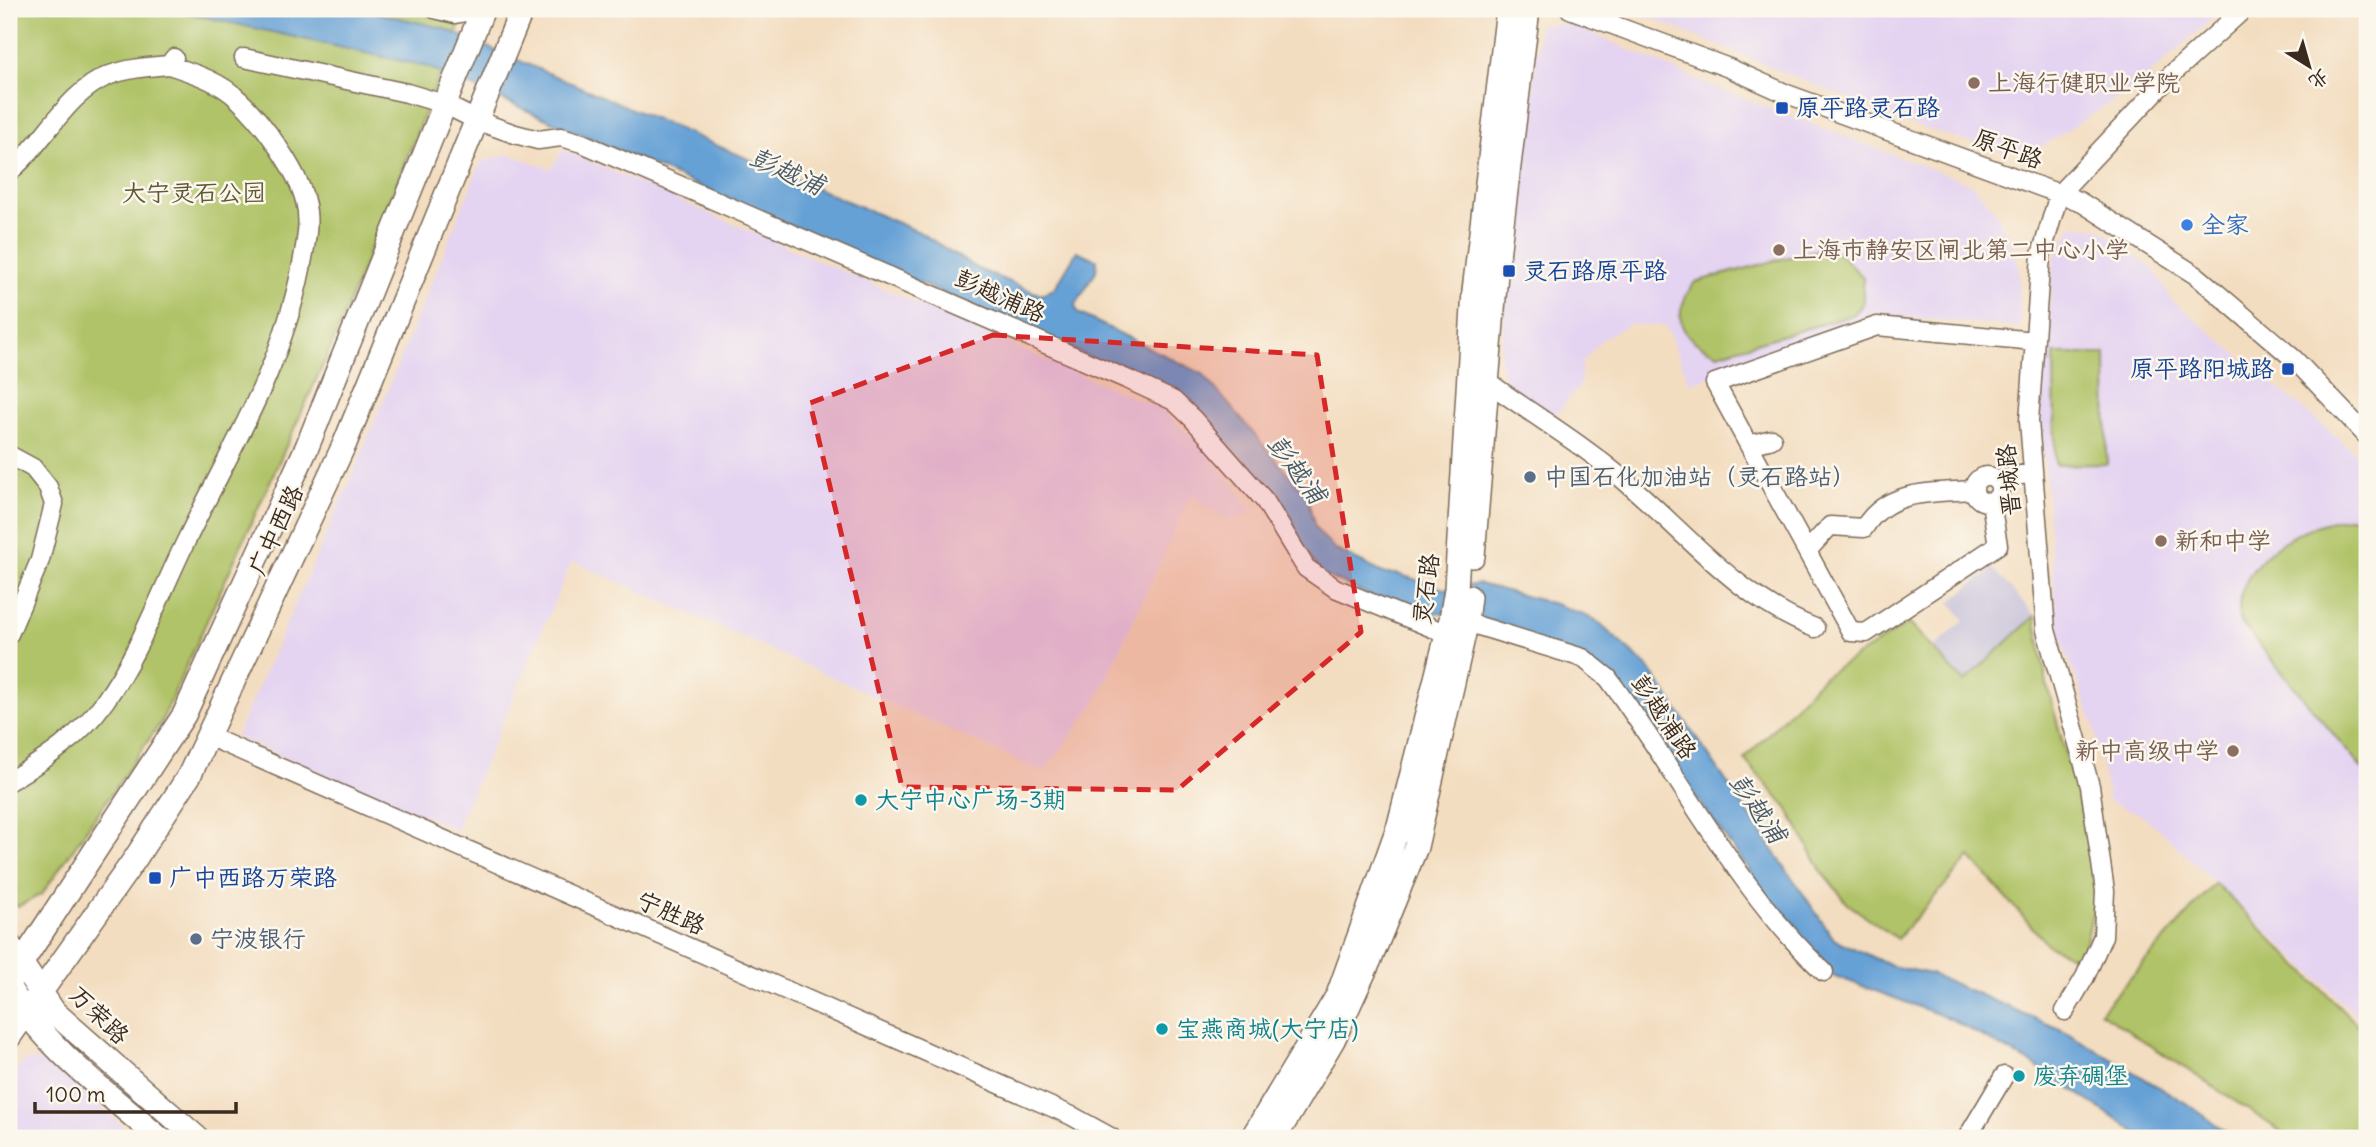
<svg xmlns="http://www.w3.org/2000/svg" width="2376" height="1147" viewBox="0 0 2376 1147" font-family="Delius,'LXGW WenKai TC',sans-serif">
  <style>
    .built { fill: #e4d3f1 }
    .industrial { fill: #c6c0d9 }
    .green { fill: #b0c367; stroke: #767642; stroke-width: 2 }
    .water { fill: #66a1d6; stroke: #50667a; stroke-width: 2 }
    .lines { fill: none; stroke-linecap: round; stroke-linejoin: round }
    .minor-casing { stroke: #7b6957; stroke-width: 21 }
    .major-casing { stroke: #7b6957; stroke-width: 26 }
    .minor { stroke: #fff; stroke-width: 18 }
    .major { stroke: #fff; stroke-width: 23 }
    .marked { fill: #d62828; fill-opacity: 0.2; stroke: #d62828; stroke-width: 5; stroke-dasharray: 14 9; stroke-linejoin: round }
    .education-dot { fill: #8d6e63; stroke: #fbf7ec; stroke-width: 2.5 }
    .transit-dot { fill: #1a4fb4; stroke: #fbf7ec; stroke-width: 2.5 }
    .shop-dot { fill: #3f7fe0; stroke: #fbf7ec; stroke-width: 2.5 }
    .service-dot { fill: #5c6f8a; stroke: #fbf7ec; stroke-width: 2.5 }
    .culture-dot { fill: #0f9aa8; stroke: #fbf7ec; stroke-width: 2.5 }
    .labels { text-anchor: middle; stroke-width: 5; stroke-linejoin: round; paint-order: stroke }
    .education-label { font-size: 24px; fill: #785e54; stroke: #fbf7ec; text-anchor: start }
    .transit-label { font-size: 24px; fill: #164399; stroke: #fbf7ec; text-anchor: start }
    .street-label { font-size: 24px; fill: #3b2a1e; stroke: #fbf7ec }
    .park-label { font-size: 24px; fill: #5e5834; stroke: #fbf7ec }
    .shop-label { font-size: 24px; fill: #366cbe; stroke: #fbf7ec; text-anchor: start }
    .service-label { font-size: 24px; fill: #4e5e75; stroke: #fbf7ec; text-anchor: start }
    .culture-label { font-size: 24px; fill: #0d838f; stroke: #fbf7ec; text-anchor: start }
    .water-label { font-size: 26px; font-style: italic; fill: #4c5a68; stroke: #fbf7ec }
  </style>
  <rect width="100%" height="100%" fill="#fbf7ec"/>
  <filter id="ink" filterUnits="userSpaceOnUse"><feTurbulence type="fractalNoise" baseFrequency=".0143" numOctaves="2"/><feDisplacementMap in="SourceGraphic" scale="14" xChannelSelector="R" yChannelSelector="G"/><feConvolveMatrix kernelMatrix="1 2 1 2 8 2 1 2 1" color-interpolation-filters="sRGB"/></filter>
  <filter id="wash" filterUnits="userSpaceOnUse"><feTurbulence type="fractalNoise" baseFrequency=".00686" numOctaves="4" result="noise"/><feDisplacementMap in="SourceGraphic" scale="28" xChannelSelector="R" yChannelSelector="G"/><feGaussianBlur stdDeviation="1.57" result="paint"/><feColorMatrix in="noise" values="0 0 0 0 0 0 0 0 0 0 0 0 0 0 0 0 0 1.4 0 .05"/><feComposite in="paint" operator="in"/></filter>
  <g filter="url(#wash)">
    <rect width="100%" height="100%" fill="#f3ddc0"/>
    <path class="built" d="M 1629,9 L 2223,9 L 2135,87 L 2043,146 L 2003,152 L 1910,124 Z
      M 1540,24 L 1573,25 L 1711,86 L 1971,184 L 1997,213 L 2019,265 L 2020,327 L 1872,314 L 1690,384 L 1666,326 L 1629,324 L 1602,339 L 1582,363 L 1580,385 L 1550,422 L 1505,386 L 1500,357 Z
      M 563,150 L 1164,411 L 1211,456 L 1253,511 L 1228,521 L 1191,494 L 1096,702 L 1044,772 L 572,561 L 456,829 L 236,737 L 353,474 L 481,162 L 508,154 L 551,169 Z
      M 2072,225 L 2099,228 L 2154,270 L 2173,301 L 2356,453 L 2367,465 L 2367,1025 L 2144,816 L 2109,802 L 2094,726 L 2058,630 L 2040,409 L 2054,259 Z
      M 42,1059 L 61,1070 L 136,1138 L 9,1138 L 9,1078 L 24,1061 Z"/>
    <path class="industrial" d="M 1993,568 L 2035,616 L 1964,682 L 1932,649 L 1965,620 L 1950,602 Z"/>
    <path class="green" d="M 9,9 L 466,9 L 332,345 L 161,722 L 42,894 L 19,906 L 9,904 Z
      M 1827,247 L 1840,254 L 1863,277 L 1863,304 L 1853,315 L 1718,354 C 1679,339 1669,317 1695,282 Z
      M 2054,354 L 2106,354 L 2107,464 L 2055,465 Z
      M 2367,516 L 2367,775 L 2239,620 C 2240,612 2238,601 2241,594 C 2258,543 2318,518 2367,516 Z
      M 2035,616 L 2047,685 L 2086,828 L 2096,896 L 2082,961 L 2048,945 L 1970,857 L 1897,939 L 1848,904 L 1822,872 L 1787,808 L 1744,759 L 1823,677 L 1909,623 L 1964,682 Z
      M 2215,883 L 2367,1034 L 2367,1138 L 2291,1138 L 2100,1012 Z"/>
    <path class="water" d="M 169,9 L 360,9 L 443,28 L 919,232 L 978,269 L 1041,295 L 1055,288 L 1077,251 L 1097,260 L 1096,271 L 1075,306 L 1078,313 L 1203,374 L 1307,496 L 1315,528 L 1334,549 L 1385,574 L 1398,574 L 1444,589 L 1480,584 L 1558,605 L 1594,619 L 1648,667 L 1834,939 L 1891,966 L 1931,974 L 2062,1030 L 2191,1106 L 2234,1138 L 2145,1138 L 2031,1063 L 1951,1019 L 1824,972 L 1608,678 L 1583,658 L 1440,612 L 1419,617 L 1321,574 L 1272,501 L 1175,395 L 428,67 Z"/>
  </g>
  <g filter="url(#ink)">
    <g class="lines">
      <g class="minor-casing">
        <path id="minor" d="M 435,9 L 455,14 L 483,9
          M 1570,9 L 1729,68 L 1787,94 L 2079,201 L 2197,276 L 2294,359 L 2367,436
          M 244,58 L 407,93 L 444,104 L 478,121 L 515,134 L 538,140 L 561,137 L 582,143 L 1131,381 L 1174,401 L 1193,419 L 1265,501 L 1306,568 L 1335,588 L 1447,634 L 1458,631
          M 9,172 C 44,144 66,92 110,75 C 129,68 149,67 169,65 L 174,58
          M 1488,382 C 1533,415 1584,445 1626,482 C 1686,533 1740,600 1815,628
          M 1749,445 L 1772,439
          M 9,455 L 33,468 L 48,487 L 54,504 L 40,560 L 9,634
          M1974 489a13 13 0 1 1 26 0a13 13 0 1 1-26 0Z
          M 1997,481 L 2033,472
          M 1991,503 L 1998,545 L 1866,633 L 1851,632 L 1715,383 L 1877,326 L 2034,341
          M 1807,551 L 1830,526 L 1864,528 C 1887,489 1932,493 1972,490
          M 1466,622 L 1583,658 L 1608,678 C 1680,775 1736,889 1824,972
          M 208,736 L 1072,1116 L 1112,1138
          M 9,781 C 46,759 80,737 105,701 C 140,652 160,594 186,541 C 230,450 281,369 301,269 C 305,247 311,223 305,201 C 298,171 262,121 239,100 C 220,81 193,73 169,65
          M 2065,1011 L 2085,977 L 2103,936 L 2105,891 L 2090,786 L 2046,630 L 2029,421 L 2041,255 L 2059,194 L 2172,74 L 2244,9
          M 1967,1138 L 2004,1076"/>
      </g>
      <g class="major-casing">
        <path id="major" d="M 1473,556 L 1496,273 L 1528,9
          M 9,945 L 54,1012 L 197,1138
          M 9,982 L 184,715 L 307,447 L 483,9
          M 9,988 C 47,1049 105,1091 159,1138
          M 9,1037 L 135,859 L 189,776 L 345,443 L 522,9
          M 1252,1138 L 1338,995 L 1399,825 L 1451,619 L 1456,589 L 1474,291 L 1508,9
          M 1275,1138 L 1333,1040 L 1372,955 L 1416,847 L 1465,629 L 1469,597"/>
      </g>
      <use href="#minor" class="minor"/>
      <use href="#major" class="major"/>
    </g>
  </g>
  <path class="marked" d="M 993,335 L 1317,355 L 1361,632 L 1177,790 L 902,787 L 810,403 Z"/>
  <g class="education-dot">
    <circle cx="1974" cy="83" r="7"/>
    <circle cx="1779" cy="250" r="7"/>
    <circle cx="2161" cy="541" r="7"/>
    <circle cx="2233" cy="751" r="7"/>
  </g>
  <g class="transit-dot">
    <rect x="1775" y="101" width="14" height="14" rx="3.5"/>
    <rect x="1502" y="264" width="14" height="14" rx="3.5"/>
    <rect x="2281" y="362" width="14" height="14" rx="3.5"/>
    <rect x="148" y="871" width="14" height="14" rx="3.5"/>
  </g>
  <circle class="shop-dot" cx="2187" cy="225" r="7"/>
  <g class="service-dot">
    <circle cx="1530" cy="477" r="7"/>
    <circle cx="196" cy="939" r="7"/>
  </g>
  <g class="culture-dot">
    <circle cx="861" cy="800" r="7"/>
    <circle cx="1162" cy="1029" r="7"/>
    <circle cx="2019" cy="1076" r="7"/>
  </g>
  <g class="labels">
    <g class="education-label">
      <text x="1988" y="91">上海行健职业学院</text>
      <text x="1793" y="258">上海市静安区闸北第二中心小学</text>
      <text x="2175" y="549">新和中学</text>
      <text x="2219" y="759" text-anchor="end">新中高级中学</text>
    </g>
    <g class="transit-label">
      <text x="1796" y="116">原平路灵石路</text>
      <text x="1523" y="279">灵石路原平路</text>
      <text x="2274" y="377" text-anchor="end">原平路阳城路</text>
      <text x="169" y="886">广中西路万荣路</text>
    </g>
    <g class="street-label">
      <text transform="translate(2008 149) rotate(20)" y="8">原平路</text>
      <text transform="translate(1000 296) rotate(24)" y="8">彭越浦路</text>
      <text transform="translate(2009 480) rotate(-95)" y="8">晋城路</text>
      <text transform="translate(276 530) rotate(-65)" y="8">广中西路</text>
      <text transform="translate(1426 589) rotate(-82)" y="8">灵石路</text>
      <text transform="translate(1664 717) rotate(56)" y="8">彭越浦路</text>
      <text transform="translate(671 913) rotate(24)" y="8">宁胜路</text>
      <text transform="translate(99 1015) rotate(44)" y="8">万荣路</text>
    </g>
    <g class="park-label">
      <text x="194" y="201">大宁灵石公园</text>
    </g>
    <g class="shop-label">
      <text x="2201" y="233">全家</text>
    </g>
    <g class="service-label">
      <text x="1544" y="485">中国石化加油站（灵石路站）</text>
      <text x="210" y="947">宁波银行</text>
    </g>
    <g class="culture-label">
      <text x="875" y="808">大宁中心广场-3期</text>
      <text x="1176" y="1037">宝燕商城(大宁店)</text>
      <text x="2033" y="1084">废弃碉堡</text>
    </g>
    <g class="water-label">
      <text transform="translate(787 171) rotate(24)" y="9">彭越浦</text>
      <text transform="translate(1297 469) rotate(53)" y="9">彭越浦</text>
      <text transform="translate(1758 808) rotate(55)" y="9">彭越浦</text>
    </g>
  </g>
  <rect width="2376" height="1147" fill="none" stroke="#fbf7ec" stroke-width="35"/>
  <g transform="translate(2309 66) rotate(143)" stroke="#fbf7ec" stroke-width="5" paint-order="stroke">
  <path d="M0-5L12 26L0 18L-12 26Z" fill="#3b2a1e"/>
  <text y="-10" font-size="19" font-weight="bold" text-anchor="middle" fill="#3b2a1e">北</text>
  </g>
  <path d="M35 1102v10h201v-10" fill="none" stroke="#3b2a1e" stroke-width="3.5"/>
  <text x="46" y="1102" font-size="21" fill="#3b2a1e" stroke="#fbf7ec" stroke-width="5" paint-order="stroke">100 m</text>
</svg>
